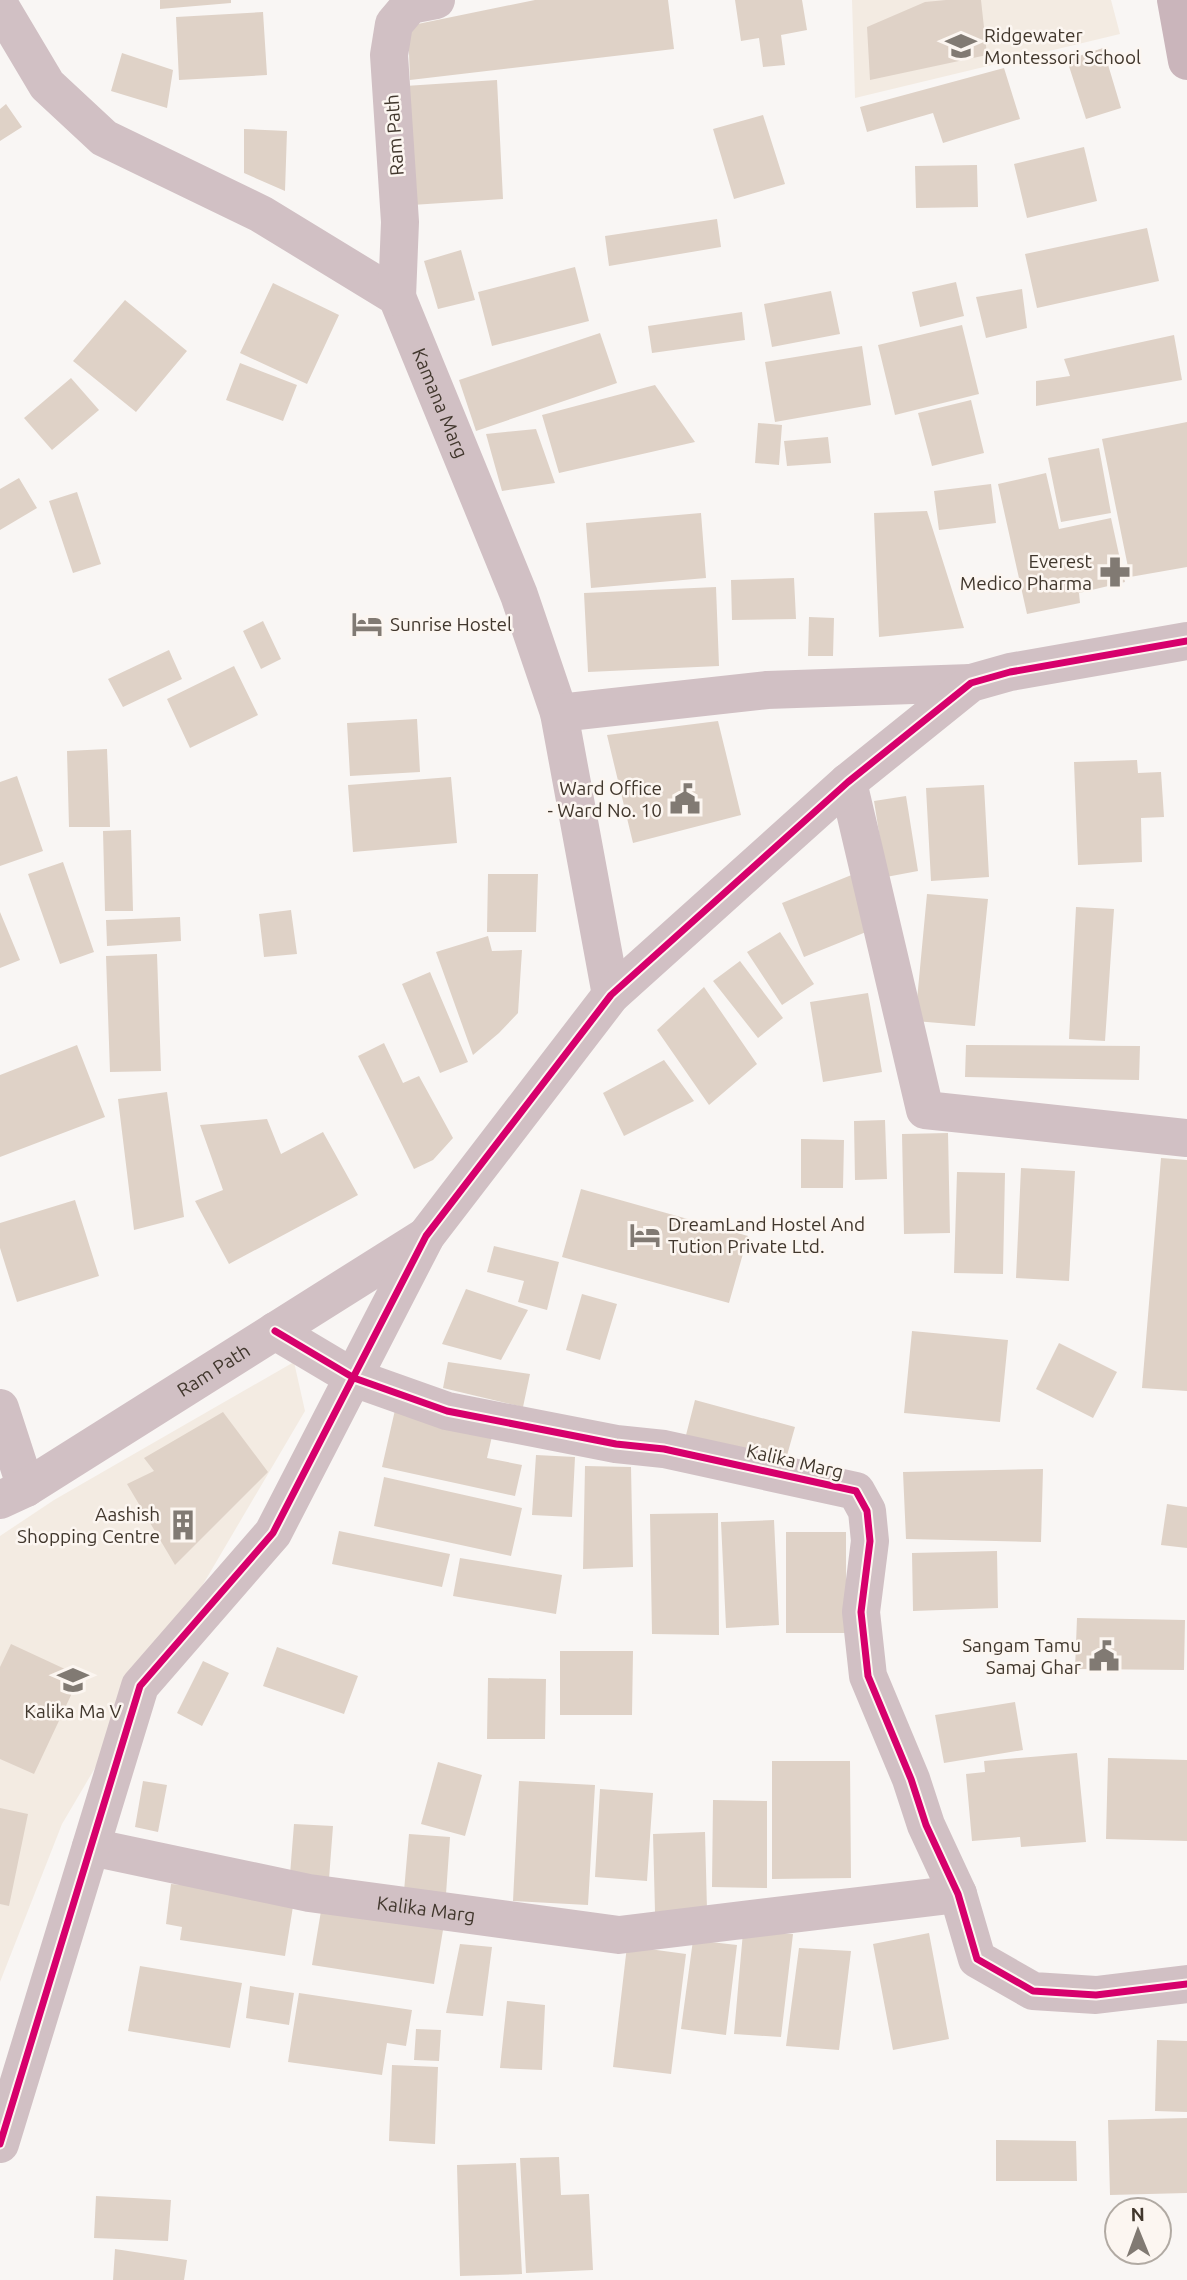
<svg xmlns="http://www.w3.org/2000/svg" width="1187" height="2280" viewBox="0 0 1187 2280" font-family="Ubuntu,sans-serif">
  <style>
    .built { fill: #f3ebe2 }
    .building { fill: #dfd2c7 }
    .lines { fill: none; stroke-linecap: round; stroke-linejoin: round }
    .street { stroke: #d1c0c4; stroke-width: 38 }
    .primary { stroke: #cab5bb; stroke-width: 38 }
    .cycleway-casing { stroke: #fcf6f1; stroke-width: 11 }
    .cycleway { stroke: #d6006c; stroke-width: 7 }
    .labels { text-anchor: middle; stroke-width: 5; stroke-linejoin: round; paint-order: stroke }
    .poi-label { font-size: 19px; fill: #41372d; stroke: #fcf6f1; text-anchor: end }
    .street-label { font-size: 19px; fill: #41372d; stroke: #fcf6f1 }
  </style>
  <rect width="100%" height="100%" fill="#f9f6f4"/>
  <path class="built" d="M 852,0 L 1111,0 L 1120,34 L 855,98 Z
    M 294,1362 L 305,1411 L 62,1824 L 0,1982 L 0,1536 L 54,1500 Z"/>
  <path class="building" d="M 160,0 L 231,0 L 231,3 L 160,9 Z
    M 535,0 L 668,0 L 674,49 L 410,80 L 408,26 Z
    M 735,0 L 802,0 L 807,30 L 781,35 L 785,65 L 763,67 L 759,38 L 741,41 Z
    M 946,0 L 981,0 L 987,55 L 870,80 L 867,27 L 925,2 Z
    M 263,12 L 267,75 L 179,80 L 176,17 Z
    M 1103,48 L 1121,108 L 1086,119 L 1067,60 Z
    M 122,53 L 173,70 L 167,108 L 111,91 Z
    M 1004,68 L 1020,119 L 943,143 L 933,113 L 867,132 L 860,107 Z
    M 497,80 L 503,199 L 412,205 L 405,86 Z
    M 6,104 L 22,127 L 0,141 L 0,109 Z
    M 763,115 L 785,184 L 734,199 L 713,129 Z
    M 244,129 L 287,131 L 285,191 L 244,173 Z
    M 1084,147 L 1097,201 L 1027,218 L 1014,164 Z
    M 977,165 L 978,207 L 916,208 L 915,166 Z
    M 717,219 L 721,247 L 609,266 L 605,236 Z
    M 1147,228 L 1159,281 L 1037,308 L 1025,254 Z
    M 461,250 L 475,300 L 438,309 L 424,261 Z
    M 575,267 L 589,321 L 492,346 L 478,292 Z
    M 956,282 L 964,316 L 920,327 L 912,292 Z
    M 273,283 L 339,315 L 307,384 L 240,353 Z
    M 1022,289 L 1027,328 L 986,338 L 976,297 Z
    M 831,291 L 840,334 L 772,347 L 764,304 Z
    M 125,300 L 187,351 L 136,412 L 73,361 Z
    M 742,312 L 745,340 L 652,353 L 648,326 Z
    M 962,325 L 979,394 L 895,415 L 878,345 Z
    M 600,333 L 617,383 L 476,431 L 459,380 Z
    M 1174,335 L 1182,380 L 1036,406 L 1036,381 L 1070,376 L 1064,359 Z
    M 862,346 L 871,405 L 775,422 L 765,362 Z
    M 240,363 L 297,385 L 283,421 L 226,400 Z
    M 71,378 L 99,410 L 52,450 L 24,418 Z
    M 655,385 L 695,442 L 559,473 L 542,415 Z
    M 971,400 L 984,453 L 932,466 L 918,413 Z
    M 1187,422 L 1187,567 L 1130,577 L 1102,439 Z
    M 758,423 L 782,425 L 779,465 L 755,463 Z
    M 536,429 L 555,483 L 502,491 L 486,434 Z
    M 828,437 L 831,463 L 787,466 L 784,441 Z
    M 1099,448 L 1111,513 L 1061,522 L 1048,458 Z
    M 1046,473 L 1059,529 L 1111,518 L 1125,582 L 1079,593 L 1080,603 L 1027,614 L 998,484 Z
    M 19,478 L 37,508 L 0,530 L 0,489 Z
    M 991,484 L 996,523 L 939,530 L 934,491 Z
    M 77,492 L 101,564 L 73,573 L 49,501 Z
    M 927,511 L 964,628 L 879,637 L 874,513 Z
    M 701,513 L 706,578 L 591,588 L 586,523 Z
    M 794,578 L 796,619 L 732,620 L 731,580 Z
    M 716,587 L 719,666 L 588,672 L 584,593 Z
    M 809,617 L 834,618 L 833,656 L 808,656 Z
    M 263,621 L 281,659 L 261,669 L 243,631 Z
    M 169,650 L 182,679 L 123,707 L 108,679 Z
    M 234,666 L 258,715 L 190,748 L 167,699 Z
    M 417,719 L 420,772 L 350,776 L 347,723 Z
    M 718,721 L 741,815 L 633,843 L 607,735 Z
    M 107,749 L 110,827 L 69,827 L 67,751 Z
    M 1137,760 L 1138,773 L 1161,772 L 1164,817 L 1141,818 L 1142,862 L 1078,865 L 1074,762 Z
    M 17,776 L 43,851 L 0,866 L 0,782 Z
    M 451,777 L 457,843 L 353,852 L 348,785 Z
    M 984,785 L 989,877 L 931,881 L 926,788 Z
    M 906,796 L 918,871 L 886,877 L 874,801 Z
    M 131,830 L 133,911 L 105,911 L 103,831 Z
    M 63,862 L 94,952 L 60,964 L 28,874 Z
    M 488,874 L 538,874 L 536,932 L 487,932 Z
    M 854,874 L 876,928 L 804,957 L 782,903 Z
    M 927,894 L 988,899 L 975,1026 L 915,1021 Z
    M 1076,907 L 1114,909 L 1105,1041 L 1069,1039 Z
    M 291,910 L 297,954 L 264,957 L 259,914 Z
    M 0,912 L 20,960 L 0,968 Z
    M 180,917 L 181,941 L 107,946 L 106,920 Z
    M 780,932 L 814,984 L 782,1005 L 747,952 Z
    M 488,936 L 492,951 L 522,950 L 518,1013 L 499,1033 L 473,1055 L 436,952 Z
    M 157,954 L 161,1071 L 110,1072 L 106,956 Z
    M 740,961 L 783,1018 L 758,1038 L 713,981 Z
    M 430,972 L 468,1062 L 440,1073 L 402,984 Z
    M 704,987 L 757,1064 L 709,1105 L 657,1030 Z
    M 868,993 L 882,1072 L 823,1082 L 810,1002 Z
    M 384,1043 L 403,1083 L 419,1076 L 453,1138 L 433,1160 L 414,1169 L 358,1056 Z
    M 77,1045 L 105,1117 L 0,1157 L 0,1075 Z
    M 966,1045 L 1140,1046 L 1139,1080 L 965,1077 Z
    M 664,1060 L 694,1101 L 624,1136 L 603,1093 Z
    M 167,1092 L 184,1217 L 134,1230 L 118,1099 Z
    M 267,1119 L 281,1154 L 323,1132 L 358,1195 L 229,1264 L 195,1201 L 223,1190 L 200,1125 Z
    M 885,1120 L 887,1179 L 855,1180 L 854,1121 Z
    M 948,1133 L 950,1233 L 904,1234 L 902,1134 Z
    M 801,1139 L 844,1140 L 843,1188 L 801,1188 Z
    M 1161,1158 L 1187,1160 L 1187,1391 L 1142,1388 Z
    M 1021,1168 L 1075,1171 L 1069,1281 L 1016,1278 Z
    M 957,1172 L 1005,1173 L 1003,1274 L 954,1273 Z
    M 581,1189 L 748,1236 L 729,1303 L 562,1257 Z
    M 75,1200 L 99,1276 L 17,1302 L 0,1248 L 0,1223 Z
    M 494,1246 L 559,1262 L 547,1310 L 518,1302 L 524,1281 L 487,1272 Z
    M 466,1289 L 528,1310 L 501,1360 L 442,1344 Z
    M 582,1294 L 617,1304 L 600,1360 L 566,1350 Z
    M 912,1331 L 1008,1340 L 1000,1422 L 904,1413 Z
    M 1059,1343 L 1117,1372 L 1093,1418 L 1036,1389 Z
    M 448,1362 L 530,1374 L 523,1407 L 443,1388 Z
    M 695,1400 L 795,1427 L 784,1466 L 685,1439 Z
    M 395,1410 L 493,1432 L 487,1458 L 522,1465 L 515,1496 L 382,1467 Z
    M 223,1412 L 268,1472 L 175,1565 L 127,1484 L 154,1471 L 144,1458 Z
    M 536,1455 L 575,1457 L 572,1517 L 532,1515 Z
    M 585,1466 L 631,1467 L 633,1567 L 583,1569 Z
    M 1043,1469 L 1041,1542 L 906,1539 L 903,1472 Z
    M 384,1477 L 522,1508 L 511,1556 L 374,1526 Z
    M 1167,1504 L 1187,1507 L 1187,1548 L 1161,1545 Z
    M 718,1513 L 719,1635 L 652,1634 L 650,1514 Z
    M 774,1520 L 779,1625 L 726,1628 L 721,1522 Z
    M 339,1531 L 450,1554 L 442,1587 L 332,1564 Z
    M 786,1532 L 846,1532 L 846,1633 L 786,1633 Z
    M 997,1551 L 998,1608 L 913,1611 L 912,1553 Z
    M 460,1558 L 562,1575 L 556,1614 L 453,1596 Z
    M 1077,1618 L 1185,1620 L 1184,1670 L 1075,1669 Z
    M 11,1644 L 80,1676 L 34,1774 L 0,1759 L 0,1667 Z
    M 277,1647 L 358,1676 L 344,1714 L 263,1686 Z
    M 560,1651 L 633,1651 L 632,1715 L 560,1715 Z
    M 203,1661 L 229,1673 L 202,1726 L 177,1713 Z
    M 488,1678 L 546,1679 L 545,1739 L 487,1739 Z
    M 1015,1702 L 1023,1750 L 944,1763 L 935,1715 Z
    M 1077,1753 L 1086,1842 L 1021,1847 L 1020,1837 L 972,1841 L 966,1774 L 985,1772 L 984,1761 Z
    M 1108,1758 L 1187,1760 L 1187,1841 L 1106,1839 Z
    M 772,1761 L 850,1761 L 851,1878 L 772,1879 Z
    M 438,1762 L 482,1775 L 465,1836 L 421,1824 Z
    M 143,1781 L 167,1785 L 158,1832 L 135,1827 Z
    M 519,1781 L 595,1785 L 588,1905 L 513,1901 Z
    M 600,1789 L 653,1793 L 647,1881 L 595,1877 Z
    M 713,1800 L 767,1801 L 767,1888 L 712,1887 Z
    M 0,1808 L 28,1814 L 9,1906 L 0,1904 Z
    M 294,1824 L 333,1826 L 329,1879 L 290,1875 Z
    M 705,1832 L 707,1910 L 655,1912 L 653,1834 Z
    M 409,1834 L 450,1837 L 446,1894 L 404,1891 Z
    M 171,1884 L 295,1894 L 285,1956 L 180,1940 L 182,1927 L 166,1924 Z
    M 321,1911 L 443,1930 L 434,1984 L 312,1965 Z
    M 743,1932 L 793,1934 L 781,2037 L 734,2034 Z
    M 929,1933 L 949,2039 L 893,2050 L 873,1944 Z
    M 693,1940 L 737,1945 L 726,2035 L 681,2029 Z
    M 460,1944 L 492,1947 L 483,2016 L 446,2013 Z
    M 627,1946 L 686,1954 L 671,2074 L 613,2067 Z
    M 799,1948 L 851,1951 L 839,2050 L 786,2046 Z
    M 140,1966 L 242,1983 L 230,2048 L 128,2031 Z
    M 250,1986 L 294,1993 L 289,2025 L 246,2018 Z
    M 299,1993 L 412,2010 L 406,2046 L 387,2043 L 382,2075 L 288,2062 Z
    M 507,2001 L 545,2005 L 542,2070 L 500,2068 Z
    M 416,2029 L 441,2030 L 439,2061 L 414,2060 Z
    M 1157,2040 L 1187,2041 L 1187,2112 L 1155,2111 Z
    M 392,2065 L 438,2067 L 435,2144 L 389,2141 Z
    M 1187,2118 L 1187,2193 L 1110,2195 L 1108,2120 Z
    M 996,2140 L 1076,2141 L 1077,2181 L 996,2181 Z
    M 559,2157 L 561,2195 L 589,2194 L 593,2270 L 526,2273 L 520,2158 Z
    M 516,2163 L 522,2274 L 460,2276 L 457,2165 Z
    M 96,2196 L 171,2200 L 168,2241 L 94,2238 Z
    M 115,2249 L 187,2260 L 184,2280 L 113,2280 Z"/>
  <g class="lines">
    <g class="street">
      <path id="s1" d="M 0,6 L 47,85 L 104,138 L 261,214 L 397,297 L 519,595 L 559,713 L 611,995"/>
      <path d="M 397,297 L 400,222 L 389,55 L 394,24 L 410,5 L 436,0"/>
      <path d="M 559,713 L 767,690 L 971,683"/>
      <path d="M 848,782 L 925,1110 L 1187,1138"/>
      <path d="M 275,1331 L 354,1378 L 447,1411 L 616,1444 L 664,1449 L 856,1491 L 867,1511 L 870,1541 L 861,1612 L 868,1676 L 911,1779 L 926,1825 L 958,1894 L 977,1959 L 1033,1991 L 1096,1995 L 1187,1984"/>
      <path d="M 0,1408 L 26,1488"/>
      <path id="s2" d="M 0,1500 L 26,1488 L 426,1236"/>
      <path id="s3" d="M 91,1847 L 309,1893 L 619,1935 L 958,1894"/>
      <path d="M 0,2144 L 140,1686 L 273,1533 L 426,1236 L 611,995 L 848,782 L 971,683 L 1010,672 L 1187,641"/>
    </g>
    <path class="primary" d="M 1176,0 L 1187,61"/>
    <g class="cycleway-casing">
      <path id="cycleway" d="M 275,1331 L 354,1378 L 447,1411 L 616,1444 L 664,1449 L 856,1491 L 867,1511 L 870,1541 L 861,1612 L 868,1676 L 911,1779 L 926,1825 L 958,1894 L 977,1959 L 1033,1991 L 1096,1995 L 1187,1984
        M 0,2144 L 140,1686 L 273,1533 L 426,1236 L 611,995 L 848,782 L 971,683 L 1010,672 L 1187,641"/>
    </g>
    <use href="#cycleway" class="cycleway"/>
  </g>
  <defs>
    <g id="school-bare" transform="scale(2.415)"><path d="M0-5L7-2L0 1L-7-2ZM-4 1L0 2.5L4 1V4Q0 6-4 4Z" fill="#817a73" stroke="#fcf6f1" stroke-width="2.5" paint-order="stroke"/></g>
    <g id="pharmacy-bare" transform="scale(2.415)"><path d="M-2-6h4v4h4v4h-4v4h-4v-4h-4v-4h4Z" fill="#817a73" stroke="#fcf6f1" stroke-width="2.5" paint-order="stroke"/></g>
    <g id="hotel-bare" transform="scale(2.415)"><path d="M-6-4.5h1.5V1H6V5H4.5V3h-9V5H-6ZM-4 0a1.8 1.8 0 1 1 3.6 0ZM.5 0V-2.5h3Q6-2.5 6 0Z" fill="#817a73" stroke="#fcf6f1" stroke-width="2.5" paint-order="stroke"/></g>
    <g id="civic-bare" transform="scale(2.415)"><path d="M-.6-6.5H3V-4.5H.6V-3L4-1V1h2V6H-6V1h2V-1L-.6-3ZM-1.2 2.5V6h2.4V2.5Z" fill="#817a73" stroke="#fcf6f1" stroke-width="2.5" paint-order="stroke"/></g>
    <g id="building-bare" transform="scale(2.415)"><path d="M-4-6H4V6H1V3H-1V6H-4ZM-2.5-4.3h1.7v1.8h-1.7ZM.8-4.3h1.7v1.8H.8ZM-2.5-1h1.7V.8h-1.7ZM.8-1h1.7V.8H.8Z" fill="#817a73" stroke="#fcf6f1" stroke-width="2.5" paint-order="stroke"/></g>
  </defs>
  <g fill-rule="evenodd">
    <use href="#school-bare" x="961" y="46"/>
    <use href="#pharmacy-bare" x="1115" y="572"/>
    <use href="#hotel-bare" x="367" y="624"/>
    <use href="#civic-bare" x="685" y="799"/>
    <use href="#hotel-bare" x="645" y="1235"/>
    <use href="#building-bare" x="183" y="1525"/>
    <use href="#civic-bare" x="1104" y="1656"/>
    <use href="#school-bare" x="73" y="1680"/>
  </g>
  <g class="labels">
    <g class="poi-label">
      <text x="984" y="42" text-anchor="start">Ridgewater<tspan x="984" dy="22">Montessori School</tspan></text>
      <text x="1092" y="568">Everest<tspan x="1092" dy="22">Medico Pharma</tspan></text>
      <text x="390" y="631" text-anchor="start">Sunrise Hostel</text>
      <text x="662" y="795">Ward Office<tspan x="662" dy="22">- Ward No. 10</tspan></text>
      <text x="668" y="1231" text-anchor="start">DreamLand Hostel And<tspan x="668" dy="22">Tution Private Ltd.</tspan></text>
      <text x="160" y="1521">Aashish<tspan x="160" dy="22">Shopping Centre</tspan></text>
      <text x="1081" y="1652">Sangam Tamu<tspan x="1081" dy="22">Samaj Ghar</tspan></text>
      <text x="73" y="1718" text-anchor="middle">Kalika Ma V</text>
    </g>
    <g class="street-label">
      <text transform="translate(394 135) rotate(-94)" y="7">Ram Path</text>
      <text dy="7" stroke="none"><textPath href="#s1" startOffset="618">Kamana Marg</textPath></text>
      <text dy="7" stroke="none"><textPath href="#s2" startOffset="250">Ram Path</textPath></text>
      <text transform="translate(795 1461) rotate(13)" y="7">Kalika Marg</text>
      <text dy="7" stroke="none"><textPath href="#s3" startOffset="341">Kalika Marg</textPath></text>
    </g>
  </g>
  <g transform="translate(1138 2231) rotate(359)"><circle r="33" fill="#fcf6f1" stroke="#b1aaa3" stroke-width="2"/>
  <path d="M0-5L12 26L0 18L-12 26Z" fill="#817a73"/>
  <text y="-10" font-size="19" font-weight="bold" text-anchor="middle" fill="#41372d">N</text>
  </g>
</svg>
